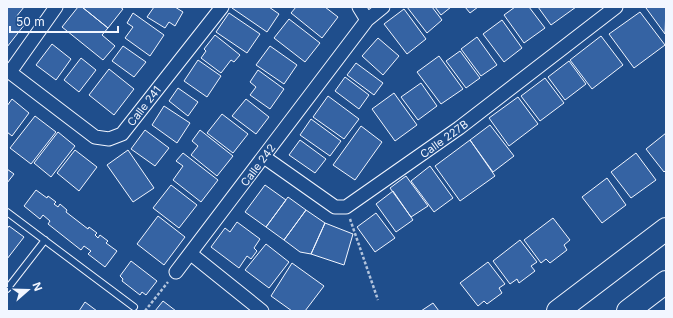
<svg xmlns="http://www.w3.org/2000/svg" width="673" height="318" viewBox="0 0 673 318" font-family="Inter,sans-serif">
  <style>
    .building { fill: #3563a3; stroke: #f2f6ff }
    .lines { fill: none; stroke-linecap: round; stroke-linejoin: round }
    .lane-casing { stroke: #f2f6ff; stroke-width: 8 }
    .street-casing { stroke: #f2f6ff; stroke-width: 15 }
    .highway-casing { stroke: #f2f6ff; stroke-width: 24 }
    .path { stroke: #b3c4dc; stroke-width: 2.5; stroke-dasharray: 3 2; stroke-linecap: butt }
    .lane { stroke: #1f4e8c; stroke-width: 6 }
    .street { stroke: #1f4e8c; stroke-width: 13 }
    .highway { stroke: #1f4e8c; stroke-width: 22 }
    .labels { text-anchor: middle; stroke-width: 3; stroke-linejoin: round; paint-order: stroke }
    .street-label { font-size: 11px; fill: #f2f6ff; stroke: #1f4e8c }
  </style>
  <rect width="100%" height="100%" fill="#1f4e8c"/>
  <path class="building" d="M 7,7 L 24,7 L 16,17 L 25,24 L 7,47 Z
    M 78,7 L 82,7 L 108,28 L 102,35 L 115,46 L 103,60 L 62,27 Z
    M 82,7 L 120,7 L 123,9 L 108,28 Z
    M 154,7 L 175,7 L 183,12 L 175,26 L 169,22 L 165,28 L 147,17 Z
    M 233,7 L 269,7 L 279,14 L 267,32 L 232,8 Z
    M 296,7 L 325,7 L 338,17 L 322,38 L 291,13 Z
    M 407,7 L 432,7 L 442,20 L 427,33 Z
    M 435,7 L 451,7 L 441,15 Z
    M 465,7 L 478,7 L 470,13 Z
    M 515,7 L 529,7 L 545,28 L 524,43 L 504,15 Z
    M 538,7 L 576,7 L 551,25 Z
    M 648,7 L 666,7 L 665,34 L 646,8 Z
    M 404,9 L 426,39 L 407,54 L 384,24 Z
    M 640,12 L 665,45 L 634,68 L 609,34 Z
    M 133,13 L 164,35 L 150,56 L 125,38 L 133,27 L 127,23 Z
    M 229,13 L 260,34 L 247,53 L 216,32 Z
    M 289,19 L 320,43 L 305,62 L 274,38 Z
    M 502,20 L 522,48 L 504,62 L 483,34 Z
    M 215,35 L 240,55 L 234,62 L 231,60 L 221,73 L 201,58 L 206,51 L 204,49 Z
    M 601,36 L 623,65 L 592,89 L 570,60 Z
    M 477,37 L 497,65 L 481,76 L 461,49 Z
    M 378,38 L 399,56 L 383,75 L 362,56 Z
    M 52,44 L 71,59 L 56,80 L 36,65 Z
    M 123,46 L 146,62 L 134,77 L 112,61 Z
    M 270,46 L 297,65 L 284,84 L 256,65 Z
    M 460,51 L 480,78 L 466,88 L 446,61 Z
    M 439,56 L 463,89 L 441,104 L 417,72 Z
    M 81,58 L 96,70 L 79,92 L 64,80 Z
    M 198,60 L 221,76 L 207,97 L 184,81 Z
    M 569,61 L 586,84 L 565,100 L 548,77 Z
    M 356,63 L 383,83 L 374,95 L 347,75 Z
    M 109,69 L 134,89 L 114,115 L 89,95 Z
    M 258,70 L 284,89 L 270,109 L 250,95 L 256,87 L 250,82 Z
    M 345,77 L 369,95 L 359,109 L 335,91 Z
    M 545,78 L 564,103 L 540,121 L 521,96 Z
    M 421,83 L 437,106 L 418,120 L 401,97 Z
    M 178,88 L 198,102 L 188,116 L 169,101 Z
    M 394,93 L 417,125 L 395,141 L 372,109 Z
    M 328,96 L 359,119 L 344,139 L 313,117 Z
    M 518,97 L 538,124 L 509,146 L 489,118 Z
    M 12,99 L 29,113 L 12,136 L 7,132 L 7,106 Z
    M 246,99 L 269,117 L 256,134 L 232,116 Z
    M 164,106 L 190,123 L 177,143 L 152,125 Z
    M 222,114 L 248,134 L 233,153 L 207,133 Z
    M 35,116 L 56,132 L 31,164 L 10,148 Z
    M 311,119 L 341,141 L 330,156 L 300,135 Z
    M 490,125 L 514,156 L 493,172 L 470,140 Z
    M 361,126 L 382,142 L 355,180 L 333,165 Z
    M 145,130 L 169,148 L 155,166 L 131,149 Z
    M 200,130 L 233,156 L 217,176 L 191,155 L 198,146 L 192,141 Z
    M 58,132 L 75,146 L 51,177 L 34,163 Z
    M 666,133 L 666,170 L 664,172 L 646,149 Z
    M 300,140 L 326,159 L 315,173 L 289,155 Z
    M 470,140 L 495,176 L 460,201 L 435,166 Z
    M 75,150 L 97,167 L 79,191 L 57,173 Z
    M 128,150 L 154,188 L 133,202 L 107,165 Z
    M 183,153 L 218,180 L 201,202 L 173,180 L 183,166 L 176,161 Z
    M 636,153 L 656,180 L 631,198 L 611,172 Z
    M 430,166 L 453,198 L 434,212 L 411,181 Z
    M 7,169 L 14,174 L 7,183 Z
    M 406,176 L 428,206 L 411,217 L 390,188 Z
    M 607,178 L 626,205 L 602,223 L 582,197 Z
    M 171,185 L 197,205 L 179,228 L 153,208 Z
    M 265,185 L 286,200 L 266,227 L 245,212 Z
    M 36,190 L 47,198 L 48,196 L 56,202 L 54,204 L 58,207 L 60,204 L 67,210 L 66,212 L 88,229 L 89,227 L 97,233 L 95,235 L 98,238 L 100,235 L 108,241 L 106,243 L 117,251 L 105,267 L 88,254 L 91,251 L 84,246 L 81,250 L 48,224 L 50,221 L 43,215 L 40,219 L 24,206 Z
    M 393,191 L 413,220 L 396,232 L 376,204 Z
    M 288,197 L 306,210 L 284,240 L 266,227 Z
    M 306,210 L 325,223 L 311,254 L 300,252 L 284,240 Z
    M 376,213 L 395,238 L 375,252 L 357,227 Z
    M 158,216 L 185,237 L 164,265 L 137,244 Z
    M 553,218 L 570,240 L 564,245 L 567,250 L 550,263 L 546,259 L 541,263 L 524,240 Z
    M 237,222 L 260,239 L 254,248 L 257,251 L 251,259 L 247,256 L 239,268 L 211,247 L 225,228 L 230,232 Z
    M 325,223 L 353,234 L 344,265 L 311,254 Z
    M 9,226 L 24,237 L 7,259 L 7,229 Z
    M 520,240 L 537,262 L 531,266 L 535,271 L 519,283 L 517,279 L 510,284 L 493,261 Z
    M 266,244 L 289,262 L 269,288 L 245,270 Z
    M 131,261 L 157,281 L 146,295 L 142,292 L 140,295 L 122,281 L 123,279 L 120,276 Z
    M 488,262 L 505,284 L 499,288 L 502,293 L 487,304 L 484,301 L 478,306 L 460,283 Z
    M 292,263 L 324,286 L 305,311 L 292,311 L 271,296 Z
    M 163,301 L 176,311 L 155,311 Z
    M 85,302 L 97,311 L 79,311 Z
    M 433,303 L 439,311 L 421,311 Z"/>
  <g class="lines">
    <g class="lane-casing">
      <path id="lane" d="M 7,212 L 134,307
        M 7,289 L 45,240"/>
    </g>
    <g class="street-casing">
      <path id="street" d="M 359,7 L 367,20
        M 7,70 L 95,137 L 109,139 L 122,134 L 222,7
        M 10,72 L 56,7
        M 264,157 L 335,207 L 346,207 L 459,128 L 616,7
        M 191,254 L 262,311
        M 176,272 L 367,20 L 383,7"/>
    </g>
    <g class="highway-casing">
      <path id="highway" d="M 558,311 L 666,229
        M 628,311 L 666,282"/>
    </g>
    <path class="path" d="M 350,219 L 378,300
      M 145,311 L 168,282"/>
    <use href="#lane" class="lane"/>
    <use href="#street" class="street"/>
    <use href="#highway" class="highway"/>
  </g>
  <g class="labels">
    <g class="street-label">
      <text transform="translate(144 106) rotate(-52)" y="4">Calle 241</text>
      <text transform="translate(444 139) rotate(-36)" y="4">Calle 227B</text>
      <text transform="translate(258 165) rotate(-53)" y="4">Calle 242</text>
    </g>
  </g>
  <rect width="673" height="318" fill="none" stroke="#f2f6ff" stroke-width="16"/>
  <g transform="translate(28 290) rotate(70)" stroke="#1f4e8c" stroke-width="3" paint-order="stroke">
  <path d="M0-3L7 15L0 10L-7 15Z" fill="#f2f6ff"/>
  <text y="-6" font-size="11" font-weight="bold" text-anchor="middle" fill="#f2f6ff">N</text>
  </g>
  <path d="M10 26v6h108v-6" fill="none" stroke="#f2f6ff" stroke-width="2"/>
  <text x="16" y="26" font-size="12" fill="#f2f6ff" stroke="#1f4e8c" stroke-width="3" paint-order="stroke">50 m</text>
</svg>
